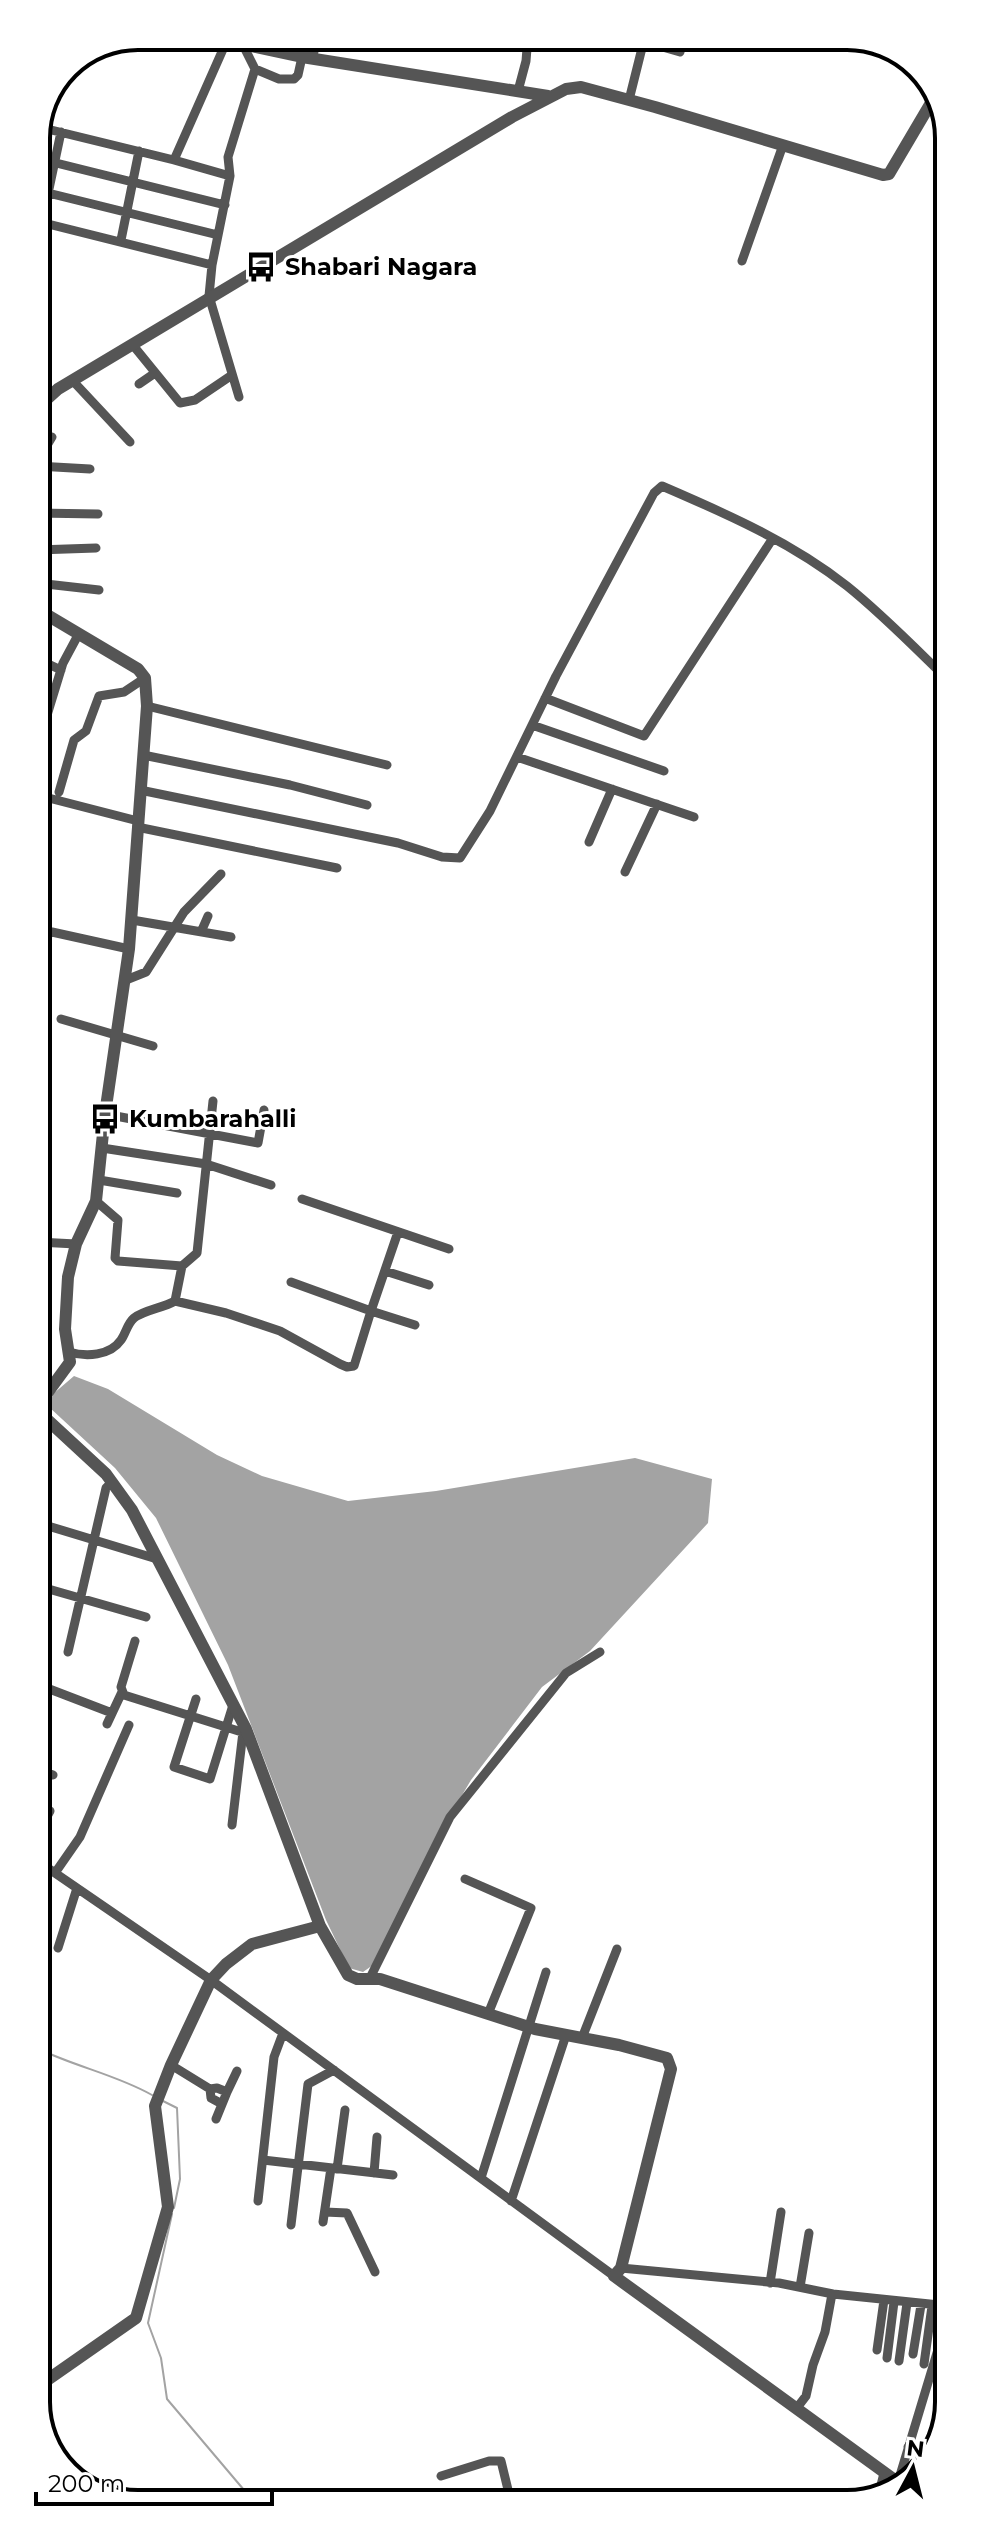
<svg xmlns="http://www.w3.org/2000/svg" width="985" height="2540" viewBox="0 0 985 2540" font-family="Montserrat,sans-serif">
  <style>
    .water { fill: #a3a3a3 }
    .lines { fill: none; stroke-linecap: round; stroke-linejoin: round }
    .stream { stroke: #a3a3a3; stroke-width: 2 }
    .minor { stroke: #555; stroke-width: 9 }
    .tertiary { stroke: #555; stroke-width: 12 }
    .labels { text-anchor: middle; stroke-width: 6; stroke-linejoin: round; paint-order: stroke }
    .poi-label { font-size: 24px; font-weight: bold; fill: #000; stroke: #fff; text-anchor: start }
    .rim { fill: none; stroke: #000; stroke-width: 4 }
  </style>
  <rect width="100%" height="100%" fill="#fff"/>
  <path class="water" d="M 74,1376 L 108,1389 L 217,1455 L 262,1476 L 348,1501 L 436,1491 L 635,1458 L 712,1479 L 708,1523 L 590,1651 L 542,1687 L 471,1780 L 429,1851 L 373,1965 L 363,1972 L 349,1968 L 326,1920 L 228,1665 L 156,1518 L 115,1468 L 49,1407 L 53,1394 Z"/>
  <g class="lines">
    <path class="stream" d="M 39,2049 C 76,2067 117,2075 152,2095
      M 161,2100 L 177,2108 L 180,2179 L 174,2208
      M 172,2214 L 148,2323 L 161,2358 L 167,2399 L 255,2503"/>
    <path class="minor" d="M 624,36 L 680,52 L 684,36
      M 312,59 L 318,36
      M 255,69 L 279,79 L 294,79 L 298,75 L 302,57
      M 518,91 L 526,61 L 528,36
      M 629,100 L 645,36
      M 39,127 L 174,160 L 230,176 L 212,265 L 209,296 L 239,397
      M 36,158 L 225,205
      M 174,160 L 228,38
      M 230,176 L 228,157 L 255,69 L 242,43
      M 36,190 L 218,235
      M 36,221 L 212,265
      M 42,222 L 61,132
      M 121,240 L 139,151
      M 742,261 L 783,145
      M 132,344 L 180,403 L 195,400 L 232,375
      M 72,380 L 130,442
      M 139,384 L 155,373
      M 37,462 L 52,437
      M 37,466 L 90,469
      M 37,513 L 98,514
      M 37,550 L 96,548
      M 37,583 L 99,590
      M 37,663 L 46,663 L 61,670
      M 545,698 L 644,736 L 773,538
      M 147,706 L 387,765
      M 532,725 L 664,771
      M 37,748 L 63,663 L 78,635
      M 143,755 L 290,785 L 367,805
      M 517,757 L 694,817
      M 140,790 L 398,843 L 442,857 L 460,858 L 490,811 L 556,676 L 654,493 L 662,486 C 727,514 791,542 847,586 C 882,614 914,647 946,678
      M 59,792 L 74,740 L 86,731 L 99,696 L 124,692 L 145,678
      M 37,795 L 138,821
      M 137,827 L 337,868
      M 589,842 L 612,789
      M 625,872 L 657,804
      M 132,920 L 231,937
      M 201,932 L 208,916
      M 37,959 L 44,937 L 52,932 L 129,949
      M 126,980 L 146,972 L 184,912 L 221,874
      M 61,1019 L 153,1046
      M 213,1101 L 197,1253 L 182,1266 L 175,1301 L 226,1313 L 280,1331 L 340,1364 L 347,1367 L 354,1366 L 371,1311 L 291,1282
      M 105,1114 L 258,1143 L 264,1110
      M 102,1148 L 206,1164 L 271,1185
      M 99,1180 L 177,1193
      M 302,1199 L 449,1249
      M 96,1201 L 118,1220 L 115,1258 L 118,1261 L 182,1266
      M 398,1232 L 371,1311 L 415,1325
      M 38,1242 L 76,1244
      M 385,1271 L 429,1285
      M 69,1352 C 86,1357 110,1356 121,1340 C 126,1333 127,1324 134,1318 C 144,1310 163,1308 175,1301
      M 38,1523 L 157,1559
      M 38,1586 L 146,1617
      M 135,1641 L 121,1687 L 124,1695 L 248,1734
      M 68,1652 L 106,1488 L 112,1482
      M 39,1685 L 112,1713
      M 196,1699 L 174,1767 L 210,1779 L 233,1705
      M 107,1724 L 122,1692
      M 39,1770 L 53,1775
      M 39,1805 L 50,1811 L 39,1831
      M 232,1825 L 243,1732
      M 39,1862 L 211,1980 L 614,2276
      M 55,1873 L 80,1837 L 129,1725
      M 465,1879 L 531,1908 L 488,2014
      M 39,1905 L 43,1907
      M 58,1948 L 77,1888
      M 370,1978 L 450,1817 L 566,1673 L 600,1652
      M 582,2038 L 617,1949
      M 171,2065 L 210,2089 L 211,2098 L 222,2104
      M 210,2089 L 217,2088 L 227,2092 L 216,2119
      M 227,2092 L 237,2071
      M 263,2160 L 393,2175
      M 337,2169 L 345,2110
      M 374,2173 L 377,2137
      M 481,2178 L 546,1972
      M 258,2201 L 274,2057 L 283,2033
      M 511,2201 L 566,2035
      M 325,2212 L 347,2213 L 375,2272
      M 323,2222 L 331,2168
      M 291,2225 L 308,2084 L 334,2070
      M 621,2268 L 779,2283 L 833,2294 L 949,2306
      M 770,2283 L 781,2212
      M 800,2287 L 809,2233
      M 877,2350 L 884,2300
      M 913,2354 L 921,2305
      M 887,2358 L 894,2302
      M 899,2361 L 907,2303
      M 924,2364 L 932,2306
      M 796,2409 L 806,2396 L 813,2365 L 825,2332 L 832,2294
      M 908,2447 L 931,2454
      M 441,2476 L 489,2461 L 501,2461 L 511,2502
      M 898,2482 L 943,2333
      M 878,2497 L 884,2473
      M 492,2502 L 509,2495"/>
    <path class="tertiary" d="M 224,36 L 251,46 L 302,57 L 548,96
      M 37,408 L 58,389 L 512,117 L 566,89 L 581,87 L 655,107 L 883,175 L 889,174 L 935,96
      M 37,609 L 138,669 L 145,678 L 147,706 L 129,949 L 105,1114 L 96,1201 L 76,1244 L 68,1277 L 65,1329 L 70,1362 L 40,1403 L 40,1413 L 106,1474 L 132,1510 L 246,1729 L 320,1926 L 348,1975 L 357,1979 L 380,1979 L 535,2029 L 619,2045 L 667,2058 L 671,2069 L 621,2268 L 614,2276 L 899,2483
      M 40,2385 L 136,2318 L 168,2207 L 155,2106 L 171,2065 L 211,1980 L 226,1964 L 252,1944 L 320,1926"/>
  </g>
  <defs>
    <g id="bus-bare" transform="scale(2.4)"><path d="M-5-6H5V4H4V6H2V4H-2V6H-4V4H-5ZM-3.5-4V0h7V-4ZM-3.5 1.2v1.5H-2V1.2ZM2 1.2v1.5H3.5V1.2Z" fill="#000" stroke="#fff" stroke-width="2.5" paint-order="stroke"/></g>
  </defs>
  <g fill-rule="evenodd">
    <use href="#bus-bare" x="261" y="267"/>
    <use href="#bus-bare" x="105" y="1119"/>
  </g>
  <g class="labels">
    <g class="poi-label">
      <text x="285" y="275">Shabari Nagara</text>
      <text x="129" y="1127">Kumbarahalli</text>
    </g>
  </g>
  <path d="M0 0H985V2540H0ZM138 50H847A88 88 0 0 1 935 138V2402A88 88 0 0 1 847 2490H138A88 88 0 0 1 50 2402V138A88 88 0 0 1 138 50Z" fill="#fff" fill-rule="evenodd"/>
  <path class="rim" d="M138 50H847A88 88 0 0 1 935 138V2402A88 88 0 0 1 847 2490H138A88 88 0 0 1 50 2402V138A88 88 0 0 1 138 50Z"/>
  <g transform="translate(913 2468) rotate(7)" stroke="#ffffff" stroke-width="6" paint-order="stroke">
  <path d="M0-6L14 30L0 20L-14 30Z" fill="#000000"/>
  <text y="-12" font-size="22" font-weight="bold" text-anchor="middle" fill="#000000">N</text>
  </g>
  <path d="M36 2492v12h236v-12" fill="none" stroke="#000000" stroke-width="4"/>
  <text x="48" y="2492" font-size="24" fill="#000000" stroke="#ffffff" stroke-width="6" paint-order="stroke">200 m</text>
</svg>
